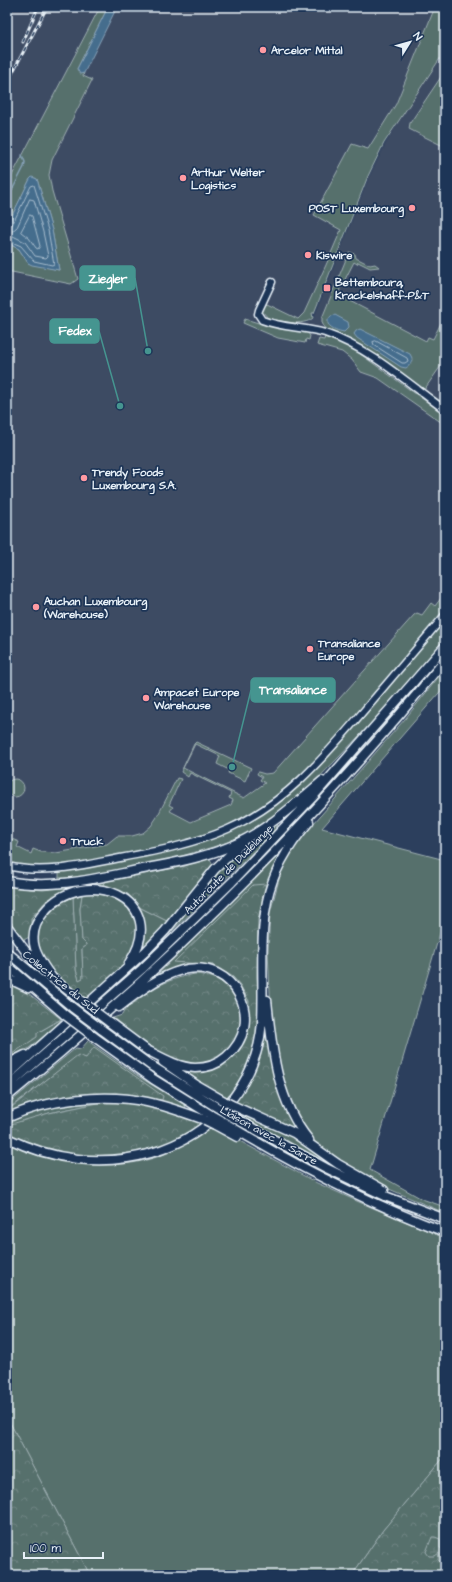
<svg xmlns="http://www.w3.org/2000/svg" width="452" height="1582" viewBox="0 0 452 1582" font-family="'Architects Daughter',sans-serif">
  <style>
    .built { fill: #3e4b64; fill-rule: evenodd }
    .green { fill: #566f6c; stroke: #9fb0b2 }
    .forest { fill: url(#forest-crowns); stroke: #9fb0b2 }
    .wetland { fill: url(#wetland-marsh); stroke: #9fb0b2 }
    .water { fill: #456d8d; stroke: #86a2b8 }
    .lines { fill: none; stroke-linecap: round; stroke-linejoin: round }
    .shore { stroke: #a7bccd; stroke-width: 1 }
    .stream { stroke: #86a2b8; stroke-width: 1.5 }
    .secondary-casing { stroke: #e8f1f8; stroke-width: 9 }
    .highway-casing { stroke: #e8f1f8; stroke-width: 11 }
    .secondary { stroke: #1d3557; stroke-width: 6 }
    .highway { stroke: #1d3557; stroke-width: 8 }
    .rail-casing { stroke: #e8f1f8; stroke-width: 3 }
    .rail { stroke: #1d3557; stroke-width: 1.5; stroke-dasharray: 4.5; stroke-linecap: butt }
    .highway-bridge-casing { stroke: #e8f1f8; stroke-width: 11; stroke-linecap: butt }
    .highway-bridge { stroke: #1d3557; stroke-width: 8 }
    .poi-dot { fill: #ff9aa2; stroke: #1d3557; stroke-width: 1.5 }
    .labels { text-anchor: middle; stroke-width: 3.5; stroke-linejoin: round; paint-order: stroke }
    .poi-label { font-size: 11px; font-weight: bold; fill: #e8f1f8; stroke: #1d3557; text-anchor: start }
    .street-label { font-size: 11px; fill: #e8f1f8; stroke: #1d3557 }
    .leader { fill: none; stroke: #459590; stroke-width: 1.5 }
    .callout-dot { fill: #459590; stroke: #1d3557; stroke-width: 1.5 }
    .callout { fill: #459590; stroke: #459590; stroke-width: 1.5 }
    .callout-label { font-size: 12px; text-anchor: middle; font-weight: bold; fill: #fff }
  </style>
  <defs>
    <pattern id="forest-crowns" width="20" height="18" patternUnits="userSpaceOnUse"><rect width="20" height="18" fill="#566f6c"/><path d="M2 6a3 3 0 1 1 6 0M12 15a3 3 0 1 1 6 0" fill="none" stroke="#6e8482"/></pattern>
    <pattern id="wetland-marsh" width="20" height="14" patternUnits="userSpaceOnUse"><rect width="20" height="14" fill="#566f6c"/><path d="M1 5h8M5 5V1M11 12h8M15 12V8" fill="none" stroke="#6e8482"/></pattern>
  </defs>
  <rect width="100%" height="100%" fill="#2c3f5d"/>
  <filter id="ink" filterUnits="userSpaceOnUse"><feTurbulence type="fractalNoise" baseFrequency=".025" numOctaves="2"/><feDisplacementMap in="SourceGraphic" scale="8" xChannelSelector="R" yChannelSelector="G"/><feConvolveMatrix kernelMatrix="1 2 1 2 8 2 1 2 1" color-interpolation-filters="sRGB"/></filter>
  <g filter="url(#ink)">
    <path class="built" d="M 7,7 L 100,7 L 7,185 Z
      M 108,7 L 435,7 L 396,104 L 368,149 L 352,144 L 315,215 L 341,229 L 326,265 L 304,313 L 299,319 L 300,323 L 307,323 L 314,318 L 369,177 L 387,141 L 406,109 L 445,52 L 445,71 L 410,123 L 409,129 L 445,147 L 445,351 L 441,366 L 445,360 L 445,415 L 356,351 L 325,338 L 324,340 L 332,348 L 342,352 L 352,359 L 361,372 L 378,378 L 445,425 L 445,593 L 435,606 L 422,615 L 414,615 L 273,773 L 265,774 L 258,772 L 265,783 L 244,798 L 183,768 L 195,744 L 221,756 L 229,770 L 228,773 L 245,781 L 251,769 L 196,742 L 194,744 L 181,772 L 190,773 L 231,793 L 233,800 L 231,805 L 191,822 L 170,811 L 169,805 L 177,778 L 157,817 L 151,826 L 143,833 L 132,836 L 117,836 L 107,844 L 56,853 L 41,852 L 34,849 L 31,854 L 17,846 L 19,842 L 7,837 L 7,271 L 71,284 L 78,279 L 52,191 L 49,175 L 52,160 L 92,80 L 83,76 ZM 246,319 L 257,322 L 309,340 L 306,339 L 305,343 L 278,338 L 266,333 L 243,323 Z"/>
    <path class="green" d="M 100,7 L 108,7 L 77,69 L 82,74 L 84,73 L 83,76 L 92,80 L 52,160 L 49,175 L 52,191 L 78,279 L 71,284 L 7,271 L 7,243 L 19,249 L 28,263 L 59,270 L 52,230 L 37,179 L 35,178 L 30,179 L 7,226 L 7,185 Z
      M 435,7 L 445,7 L 445,51 L 384,143 L 368,176 L 314,313 L 312,313 L 313,318 C 303,327 280,321 268,318 L 262,311 L 263,308 L 267,304 L 298,319 L 304,313 L 326,265 L 341,230 L 314,215 L 352,144 L 368,149 L 396,104 Z
      M 445,71 L 445,147 L 409,129 L 410,123 Z
      M 349,252 L 355,254 L 356,258 L 370,265 L 375,264 L 379,267 L 370,268 L 358,262 L 357,264 L 354,262 L 339,291 L 346,295 L 344,298 L 426,341 L 428,337 L 433,339 L 445,315 L 445,360 L 424,390 L 445,404 L 445,406 C 406,378 369,348 325,330 L 322,322 L 322,318 Z
      M 245,319 L 262,324 L 307,332 L 310,336 L 309,340 L 306,339 L 305,343 L 278,338 L 243,323 Z
      M 325,337 L 356,351 L 445,415 L 445,425 L 378,378 L 361,372 L 352,360 L 342,352 L 317,345 L 319,339 L 324,340 Z
      M 445,593 L 445,611 C 418,642 392,674 365,705 C 323,754 288,798 228,826 C 196,840 161,847 126,854 C 101,859 75,866 49,867 C 35,868 21,866 7,863 L 7,837 L 19,842 L 17,847 L 31,854 L 33,849 L 41,852 L 56,853 L 107,844 L 117,836 L 132,836 L 143,833 L 151,826 L 157,817 L 177,778 L 181,779 L 169,805 L 173,807 L 170,811 L 191,822 L 231,805 L 233,800 L 229,798 L 231,793 L 190,773 L 188,777 L 181,772 L 194,744 L 196,742 L 251,768 L 245,781 L 228,773 L 229,770 L 217,764 L 220,756 L 195,744 L 183,768 L 244,798 L 265,783 L 260,780 L 262,777 L 257,774 L 258,772 L 265,774 L 273,773 L 414,615 L 417,613 L 422,615 L 431,603 L 435,606 Z
      M 445,620 L 445,638 C 410,679 376,719 338,758 C 309,788 280,818 242,836 C 223,845 202,850 182,856 C 141,866 101,874 59,879 L 59,872 L 165,852 L 247,823 L 265,812 L 294,791 L 325,760 Z
      M 445,669 L 445,686 L 322,828 L 445,860 L 445,916 L 370,1170 L 422,1199 L 445,1207 L 445,1213 L 389,1189 L 357,1173 L 326,1151 L 315,1142 L 292,1109 L 279,1069 L 271,1013 L 268,951 L 270,913 L 281,872 L 289,854 L 307,831 L 405,719 Z
      M6 788a9 9 0 1 1 18 0a9 9 0 1 1-18 0Z
      M 277,824 L 278,825 L 269,836 L 154,949 L 142,943 C 145,935 145,927 142,919 C 134,892 110,889 86,884 L 107,881 L 103,884 L 104,886 L 128,894 L 141,908 L 167,921 L 182,903 L 189,908 C 200,892 213,874 228,861 C 243,847 261,836 277,824 Z
      M 283,851 L 270,882 L 258,920 L 265,884 L 175,962 L 214,965 L 233,977 L 240,985 L 249,1001 L 249,1012 C 241,987 236,980 213,968 L 153,979 Z
      M 7,885 L 38,888 L 77,887 L 64,893 L 31,936 L 31,918 L 47,900 L 69,889 L 67,887 L 43,890 L 7,887 Z
      M 82,895 L 80,909 L 82,940 L 86,944 L 86,946 L 82,949 L 83,978 L 79,980 L 76,970 L 73,897 Z
      M 60,1020 L 61,1021 C 44,1036 28,1051 7,1062 L 7,1056 L 12,1054 L 37,1033 Z
      M 88,1041 L 141,1078 L 186,1106 L 184,1109 L 137,1098 L 86,1058 L 78,1056 L 8,1109 L 11,1114 L 7,1116 L 7,1105 L 76,1048 L 81,1049 Z
      M 108,1101 L 49,1113 L 7,1127 L 7,1122 C 42,1107 70,1103 108,1101 Z
      M 243,1113 L 284,1130 L 323,1157 L 321,1159 L 241,1116 Z
      M 211,1128 L 223,1132 L 317,1183 L 359,1202 L 445,1238 L 445,1456 L 383,1530 L 352,1575 L 90,1575 L 7,1417 L 7,1143 C 52,1165 111,1173 160,1156 C 178,1149 195,1139 211,1128 Z"/>
    <path class="forest" d="M 209,857 L 213,865 L 167,921 L 141,908 L 128,894 L 104,886 L 103,884 L 107,881 L 185,866 Z
      M 266,884 L 258,920 L 257,977 L 259,1012 L 256,1040 L 249,1063 L 236,1087 L 227,1097 L 200,1082 L 177,1067 L 219,1066 L 236,1052 L 242,1043 L 248,1026 L 249,1001 L 240,985 L 233,977 L 214,965 L 174,962 L 253,885 Z
      M 7,887 L 43,890 L 67,887 L 69,889 L 47,900 L 31,918 L 31,936 L 24,940 L 7,917 Z
      M 86,893 C 96,894 105,894 114,897 C 137,906 144,937 130,957 C 124,965 114,974 106,981 C 100,986 91,996 85,998 C 71,986 53,975 44,960 C 26,933 47,907 73,897 L 76,970 L 79,980 L 83,978 L 82,949 L 86,946 L 86,944 L 82,940 L 80,909 L 82,895 Z
      M 195,974 C 266,979 246,1074 189,1063 C 160,1058 136,1036 113,1018 L 122,1015 L 124,1011 C 150,990 162,980 195,974 Z
      M 7,981 L 18,985 L 61,1019 L 37,1033 L 37,1037 L 12,1054 L 7,1056 Z
      M 265,1019 L 297,1130 L 236,1102 C 256,1072 262,1055 265,1019 Z
      M 94,1047 L 163,1096 L 162,1100 L 115,1096 L 11,1114 L 8,1110 L 78,1055 L 86,1058 Z
      M 108,1101 L 139,1104 L 180,1114 L 203,1124 C 195,1129 186,1137 177,1141 C 120,1165 62,1160 7,1134 L 8,1125 L 49,1113 Z
      M 7,1417 L 90,1575 L 7,1575 Z
      M 445,1456 L 445,1575 L 352,1575 L 383,1530 Z"/>
    <path class="wetland" d="M 432,1537 L 435,1537 L 440,1539 L 440,1548 L 445,1549 L 445,1566 L 438,1560 L 439,1553 L 435,1556 L 429,1556 L 426,1552 Z"/>
    <path class="water" d="M 108,7 L 117,7 L 84,73 L 80,74 L 77,69 Z
      M 32,177 L 37,179 L 52,230 L 59,270 L 32,265 L 28,263 L 19,249 L 7,243 L 7,226 L 30,179 Z
      M 335,315 L 348,322 L 349,327 L 344,332 C 338,331 332,329 328,324 L 328,320 L 331,316 Z
      M 360,329 L 410,354 L 412,358 C 412,363 410,365 406,368 L 401,367 L 357,338 L 354,334 L 356,331 Z"/>
    <g class="lines">
      <path class="shore" d="M 30,199 L 34,200 L 43,232 L 48,256 L 46,258 L 35,256 L 25,242 L 9,234 L 17,227 Z
        M 30,215 L 32,216 L 40,246 L 38,249 L 36,248 L 29,238 L 21,232 Z
        M 7,227 L 12,225 L 31,186 L 34,185 L 48,230 L 54,264 L 52,265 L 34,261 L 21,246 L 7,240
        M 376,341 L 407,358 L 408,361 L 405,363 L 402,363 L 374,345 L 373,342 Z"/>
      <path class="stream" d="M 7,200 L 24,167 L 25,162 L 22,155"/>
      <g class="secondary-casing">
        <path id="secondary" d="M 272,282 L 259,310 L 258,314 L 262,320 C 282,328 305,327 325,333 C 369,348 408,383 445,410
          M 7,866 C 45,875 83,865 120,858 C 157,851 194,844 228,829 C 287,803 326,755 367,707 C 393,676 419,646 445,615"/>
      </g>
      <g class="highway-casing">
        <path id="highway" d="M 7,881 C 52,890 98,878 143,869 C 172,863 203,858 231,846 C 266,831 294,805 322,781
          M 7,926 L 27,953 L 42,969
          M 7,952 L 73,1008
          M 7,965 L 65,1015
          M 50,976 L 81,1001
          M 7,978 L 28,988
          M 54,980 C 37,958 23,937 44,912 C 83,863 173,898 129,963
          M 267,1000 C 272,1048 276,1100 309,1140
          M 119,1007 C 137,993 159,976 182,970 C 234,957 268,1022 226,1057 C 218,1064 207,1068 195,1068 C 177,1067 161,1057 145,1049
          M 109,1022 L 148,1051
          M 101,1029 L 150,1065 L 218,1108
          M 93,1036 L 153,1079 L 211,1115
          M 163,1062 L 198,1086 L 224,1101
          M 7,1064 L 25,1055
          M 7,1076 L 145,952 L 165,931 L 215,869 L 242,843
          M 7,1087 L 142,969 L 232,882 L 312,798 L 445,646
          M 7,1097 C 167,967 315,820 445,660
          M 234,1106 L 294,1133 L 338,1164 L 384,1190
          M 227,1114 L 326,1168 L 385,1196 L 445,1219
          M 7,1118 C 46,1099 105,1093 147,1102 C 167,1106 186,1113 205,1120
          M 220,1120 C 292,1164 366,1202 445,1232
          M 215,1125 L 237,1137
          M 7,1138 C 52,1160 102,1167 151,1153 C 211,1136 257,1086 262,1022 C 264,981 259,941 267,901 C 273,871 289,845 309,822"/>
      </g>
      <use href="#secondary" class="secondary"/>
      <use href="#highway" class="highway"/>
      <g class="rail-casing">
        <path id="rail" d="M 7,23 L 11,7
          M 23,42 L 38,7
          M 7,83 L 47,7"/>
      </g>
      <use href="#rail" class="rail"/>
      <g class="highway-bridge-casing">
        <path id="highway-bridge" d="M 81,1001 L 109,1022
          M 73,1008 L 101,1029
          M 65,1015 L 93,1036
          M 224,1101 L 234,1106
          M 218,1108 L 227,1114
          M 211,1115 L 220,1120
          M 205,1120 L 215,1125"/>
      </g>
      <use href="#highway-bridge" class="highway-bridge"/>
    </g>
  </g>
  <g class="poi-dot">
    <circle cx="263" cy="50" r="4"/>
    <circle cx="183" cy="178" r="4"/>
    <circle cx="412" cy="208" r="4"/>
    <circle cx="308" cy="255" r="4"/>
    <rect x="323" y="284" width="8" height="8" rx="2"/>
    <circle cx="84" cy="478" r="4"/>
    <circle cx="36" cy="607" r="4"/>
    <circle cx="310" cy="649" r="4"/>
    <circle cx="146" cy="698" r="4"/>
    <circle cx="63" cy="841" r="4"/>
  </g>
  <g class="labels">
    <g class="poi-label">
      <text x="271" y="54">Arcelor Mittal</text>
      <text x="191" y="176">Arthur Welter<tspan x="191" dy="13">Logistics</tspan></text>
      <text x="404" y="212" text-anchor="end">POST Luxembourg</text>
      <text x="316" y="259">Kiswire</text>
      <text x="335" y="286">Bettembourg,<tspan x="335" dy="13">Krackelshaff-P&amp;T</tspan></text>
      <text x="92" y="476">Trendy Foods<tspan x="92" dy="13">Luxembourg S.A.</tspan></text>
      <text x="44" y="605">Auchan Luxembourg<tspan x="44" dy="13">(Warehouse)</tspan></text>
      <text x="318" y="647">Transaliance<tspan x="318" dy="13">Europe</tspan></text>
      <text x="154" y="696">Ampacet Europe<tspan x="154" dy="13">Warehouse</tspan></text>
      <text x="71" y="845">Truck</text>
    </g>
    <g class="street-label">
      <text transform="translate(228 869) rotate(-45)" y="4">Autoroute de Dudelange</text>
      <text transform="translate(61 982) rotate(39)" y="4">Collectrice du Sud</text>
      <text transform="translate(269 1135) rotate(29)" y="4">Liaison avec la Sarre</text>
    </g>
  </g>
  <path class="leader" d="M148 351L135 278M120 406L99 331M232 767L251 690"/>
  <g class="callout-dot">
    <circle cx="148" cy="351" r="4"/>
    <circle cx="120" cy="406" r="4"/>
    <circle cx="232" cy="767" r="4"/>
  </g>
  <g class="callout">
    <rect x="80" y="266" width="55" height="24" rx="4"/>
    <rect x="50" y="319" width="49" height="24" rx="4"/>
    <rect x="251" y="678" width="84" height="24" rx="4"/>
  </g>
  <g class="callout-label">
    <text x="108" y="283">Ziegler</text>
    <text x="75" y="335">Fedex</text>
    <text x="293" y="694">Transaliance</text>
  </g>
  <rect width="452" height="1582" fill="none" stroke="#1d3557" stroke-width="24"/>
  <rect x="12" y="12" width="428" height="1558" fill="none" stroke="#e8f1f8" stroke-width="1.5" filter="url(#ink)"/>
  <g transform="translate(410 42) rotate(53)" stroke="#1d3557" stroke-width="3" paint-order="stroke">
  <path d="M0-3L7 15L0 10L-7 15Z" fill="#e8f1f8"/>
  <text y="-6" font-size="11" font-weight="bold" text-anchor="middle" fill="#e8f1f8">N</text>
  </g>
  <path d="M24 1552v6h79v-6" fill="none" stroke="#e8f1f8" stroke-width="2"/>
  <text x="30" y="1552" font-size="12" fill="#e8f1f8" stroke="#1d3557" stroke-width="3" paint-order="stroke">100 m</text>
</svg>
